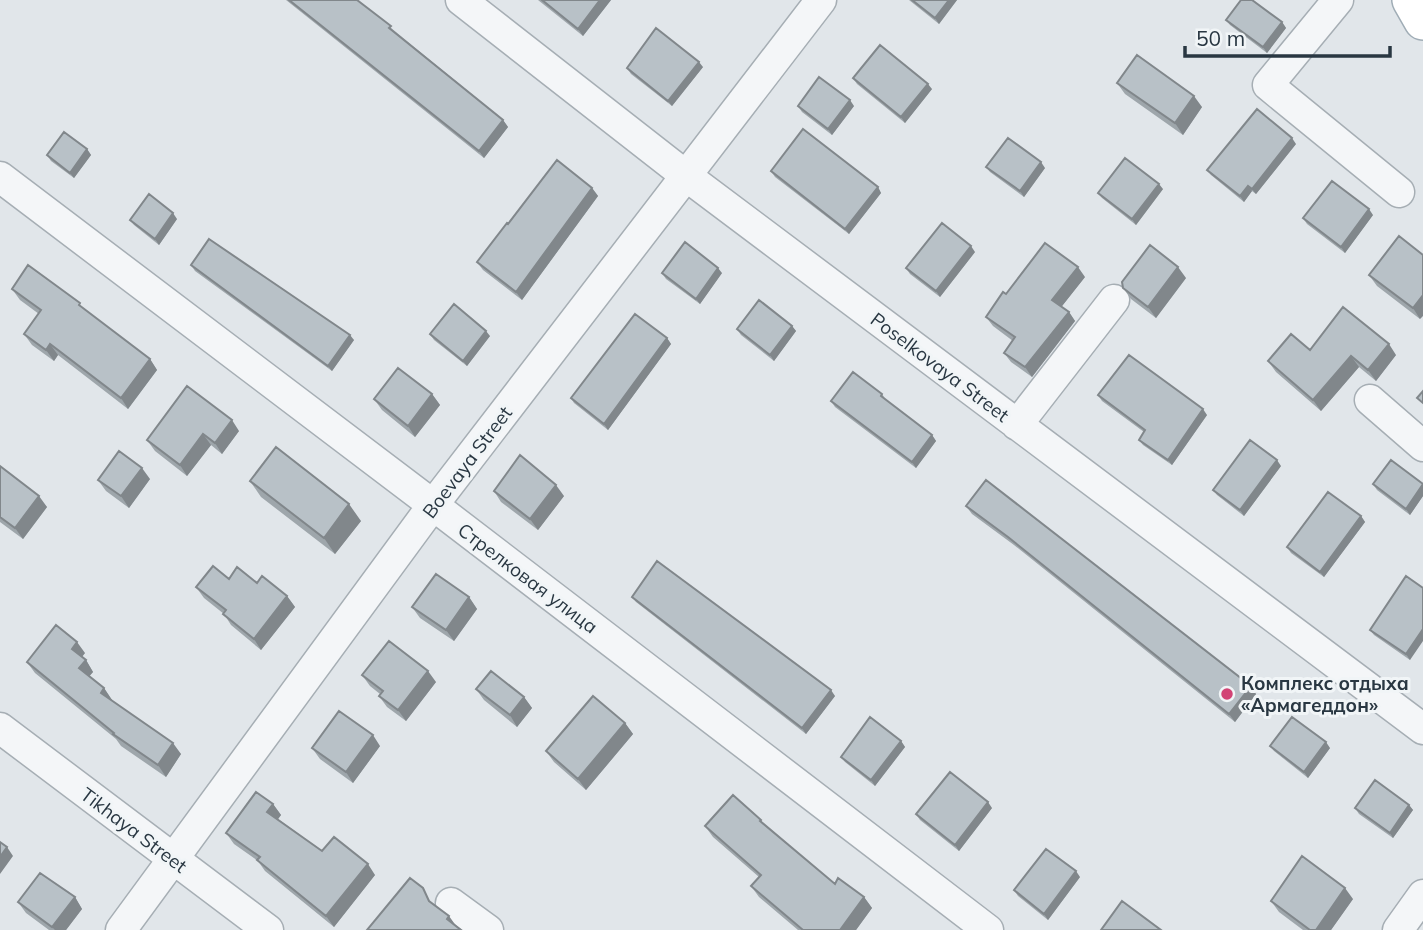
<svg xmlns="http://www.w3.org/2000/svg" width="1423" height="930" viewBox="0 0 1423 930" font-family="Mulish,sans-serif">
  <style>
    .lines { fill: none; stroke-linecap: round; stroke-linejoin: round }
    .minor-casing { stroke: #a6aeb4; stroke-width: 33 }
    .major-casing { stroke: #a0adb6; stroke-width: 40 }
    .minor { stroke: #f4f6f8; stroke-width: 30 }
    .major { stroke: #fff; stroke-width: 37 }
    .wall { fill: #9ea6ab }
    .shaded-wall { fill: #81878b }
    .building { fill: #b8c1c7; stroke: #81878b; stroke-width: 2 }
    .poi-dot { fill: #d24375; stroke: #f1f5f7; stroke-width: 2.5 }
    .labels { text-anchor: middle; stroke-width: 6; stroke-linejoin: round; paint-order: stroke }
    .street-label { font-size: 19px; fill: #293742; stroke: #f1f5f7 }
    .poi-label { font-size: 19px; font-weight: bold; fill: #293742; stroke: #f1f5f7; text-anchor: start }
  </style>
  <rect width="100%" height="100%" fill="#e1e6ea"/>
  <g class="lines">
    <g class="minor-casing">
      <path id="minor" d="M 461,0 L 685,175 L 1423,729
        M 1338,0 L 1268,85 L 1399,192
        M 0,177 L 433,505 L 988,930
        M 1370,400 L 1423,446
        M 1017,425 L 1114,300
        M 0,728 L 268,930
        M 451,903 L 488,930
        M 121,930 L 433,505 L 821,0
        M 1398,930 L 1423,895"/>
    </g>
    <g class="major-casing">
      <path id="major" d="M 1411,0 L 1423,21"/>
    </g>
    <use href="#minor" class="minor"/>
    <use href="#major" class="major"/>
  </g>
  <path class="wall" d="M 286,0 L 357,0 L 503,120 L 508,127 L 484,158 Z
    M 538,0 L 611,0 L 583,36 Z
    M 909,0 L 957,0 L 939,24 Z
    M 1226,20 L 1282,22 L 1286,28 L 1267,53 L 1230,25 Z
    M 703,67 L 672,106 L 631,74 L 627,68 Z
    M 853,78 L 932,89 L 905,123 L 857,84 Z
    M 1117,83 L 1202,107 L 1183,135 L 1125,94 Z
    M 798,106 L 854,106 L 832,135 L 802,112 Z
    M 1296,144 L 1256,194 L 1252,191 L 1244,202 L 1211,175 L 1207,170 Z
    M 87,149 L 91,155 L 74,178 L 51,161 L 47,155 Z
    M 986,167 L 1045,168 L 1024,197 L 990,172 Z
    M 771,171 L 878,187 L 881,193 L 849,234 L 775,177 Z
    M 592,188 L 598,196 L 522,300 L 483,270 L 477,262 L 508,224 Z
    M 1163,189 L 1136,225 L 1102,198 L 1098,193 Z
    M 1373,215 L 1345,253 L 1307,224 L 1303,218 Z
    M 177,219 L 159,245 L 134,225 L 130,220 Z
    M 975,252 L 940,297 L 910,274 L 906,268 Z
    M 1423,255 L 1420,319 L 1377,286 L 1369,275 Z
    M 191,265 L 354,340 L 332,371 L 195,271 Z
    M 662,273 L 722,273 L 700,304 L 666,279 Z
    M 1085,277 L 1061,307 L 1069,312 L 1075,321 L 1032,377 L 1011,362 L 1004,353 L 1013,341 L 993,326 L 986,317 L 1006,294 Z
    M 1186,278 L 1156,318 L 1131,299 L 1123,288 Z
    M 12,289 L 85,310 L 150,359 L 157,370 L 128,409 L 58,355 L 54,361 L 32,345 L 24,334 L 39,314 L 20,300 Z
    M 792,326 L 796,331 L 774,361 L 741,335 L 737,329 Z
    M 430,334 L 490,336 L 467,366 L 434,340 Z
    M 667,338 L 671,344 L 608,430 L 574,403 L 571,398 Z
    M 1310,350 L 1396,355 L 1376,381 L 1359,367 L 1321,411 L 1276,372 L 1268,361 Z
    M 432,394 L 440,405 L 415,437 L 382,410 L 374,399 Z
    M 882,394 L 886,400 L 932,435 L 936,441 L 916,468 L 835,407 L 831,401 Z
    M 1098,395 L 1207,415 L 1172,465 L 1143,445 L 1139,440 L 1144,432 L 1102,401 Z
    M 239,431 L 222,454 L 211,445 L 187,476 L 155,451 L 147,440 Z
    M 0,466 L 47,507 L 23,539 L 0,522 Z
    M 1281,466 L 1244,516 L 1217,495 L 1213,490 Z
    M 150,479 L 129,508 L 106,491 L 98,480 Z
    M 250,481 L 361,521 L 335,554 L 261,497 Z
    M 1373,484 L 1423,484 L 1423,496 L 1410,515 L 1377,490 Z
    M 494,491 L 564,496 L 538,530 L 501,502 Z
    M 966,506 L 1256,694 L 1235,722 L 1014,545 L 972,514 Z
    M 1361,516 L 1365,522 L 1324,577 L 1291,553 L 1287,547 Z
    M 229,579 L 257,583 L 287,596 L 295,607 L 261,650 L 231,625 L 224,614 L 204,598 L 196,587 Z
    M 1423,588 L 1410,660 L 1374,635 L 1370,630 Z
    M 469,597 L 477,609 L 454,641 L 420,618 L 412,607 Z
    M 632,597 L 835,696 L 806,734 L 636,602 Z
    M 85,653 L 82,657 L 86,660 L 93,672 L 89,676 L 104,688 L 112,700 L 181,754 L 166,777 L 121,746 L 116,739 L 35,673 L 27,662 Z
    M 362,675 L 436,682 L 406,721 L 387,707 L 379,696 L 380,694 L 370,686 Z
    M 476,689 L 524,697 L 532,708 L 517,727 L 484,700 Z
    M 625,723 L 633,734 L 586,790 L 554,762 L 546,751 Z
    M 901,741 L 905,747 L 875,786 L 845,762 L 841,757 Z
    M 380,746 L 353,783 L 320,759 L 312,748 Z
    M 1270,746 L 1330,748 L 1308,778 L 1274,751 Z
    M 273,804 L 281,815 L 278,819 L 322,851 L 375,875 L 334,927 L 265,871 L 258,861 L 234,844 L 226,833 Z
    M 1409,805 L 1413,810 L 1393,838 L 1359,814 L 1355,808 Z
    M 992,808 L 959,851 L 920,820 L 916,814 Z
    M 761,820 L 765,826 L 835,884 L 864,897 L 872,908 L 856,930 L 798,930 L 759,897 L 751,886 L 759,877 L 713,837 L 705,826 Z
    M 1080,877 L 1048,920 L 1018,896 L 1014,890 Z
    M 75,897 L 82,909 L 66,930 L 49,930 L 26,913 L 18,902 Z
    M 1353,899 L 1331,930 L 1303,930 L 1279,912 L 1271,901 Z"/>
  <path class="shaded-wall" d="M 600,0 L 611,0 L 583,36 L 578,29 Z
    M 949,0 L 957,0 L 939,24 L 935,18 Z
    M 1282,22 L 1286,28 L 1267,53 L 1263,47 Z
    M 699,62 L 703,67 L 672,106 L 668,101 Z
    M 928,84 L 932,89 L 905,123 L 901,117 Z
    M 1194,96 L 1202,107 L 1183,135 L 1175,123 Z
    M 850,100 L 854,106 L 832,135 L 828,129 Z
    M 503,120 L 508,127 L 484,158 L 479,151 Z
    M 1292,138 L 1296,144 L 1256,194 L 1252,189 Z
    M 87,149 L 91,155 L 74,178 L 70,173 Z
    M 1041,162 L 1045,168 L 1024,197 L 1020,191 Z
    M 1159,184 L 1163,189 L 1136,225 L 1132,219 Z
    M 1248,186 L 1252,191 L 1244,202 L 1240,196 Z
    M 878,187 L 881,193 L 849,234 L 845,229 Z
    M 592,188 L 598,196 L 522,300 L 516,292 Z
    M 1369,209 L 1373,215 L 1345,253 L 1341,247 Z
    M 173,213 L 177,219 L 159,245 L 155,239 Z
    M 971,246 L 975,252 L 940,297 L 936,291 Z
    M 1078,267 L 1085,277 L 1059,310 L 1052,300 Z
    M 1178,267 L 1186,278 L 1156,318 L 1148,307 Z
    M 718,268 L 722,273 L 700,304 L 696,299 Z
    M 1423,295 L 1423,316 L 1420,319 L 1413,308 Z
    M 1069,312 L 1075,321 L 1032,377 L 1025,367 Z
    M 792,326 L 796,331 L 774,361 L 770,355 Z
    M 486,331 L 490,336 L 467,366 L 463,361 Z
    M 350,335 L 354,340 L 332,371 L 328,366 Z
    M 667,338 L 671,344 L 608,430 L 604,424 Z
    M 50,344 L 58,355 L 54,361 L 46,350 Z
    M 1389,344 L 1396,355 L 1376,381 L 1368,370 Z
    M 1351,356 L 1359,367 L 1321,411 L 1313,400 Z
    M 150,359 L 157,370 L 128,409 L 121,398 Z
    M 432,394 L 440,405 L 415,437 L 408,426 Z
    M 1203,409 L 1207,415 L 1172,465 L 1168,460 Z
    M 232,420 L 239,431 L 222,454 L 215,443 Z
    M 203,434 L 211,445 L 187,476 L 180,465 Z
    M 932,435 L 936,441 L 916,468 L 912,462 Z
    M 1277,460 L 1281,466 L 1244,516 L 1240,510 Z
    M 142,468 L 150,479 L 129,508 L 121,496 Z
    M 556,485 L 564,496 L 538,530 L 530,519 Z
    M 1423,485 L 1423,496 L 1410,515 L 1406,509 Z
    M 39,496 L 47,507 L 23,539 L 15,528 Z
    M 349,504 L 361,521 L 335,554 L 324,538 Z
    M 1361,516 L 1365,522 L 1324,577 L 1320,572 Z
    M 287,596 L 295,607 L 261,650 L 254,639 Z
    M 469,597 L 477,609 L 454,641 L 446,630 Z
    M 1423,629 L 1423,641 L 1410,660 L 1406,654 Z
    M 77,642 L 85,653 L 79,660 L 72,649 Z
    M 86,660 L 93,672 L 87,679 L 79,668 Z
    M 428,671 L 436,682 L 406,721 L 398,710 Z
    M 1251,686 L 1256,694 L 1235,722 L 1229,714 Z
    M 104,688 L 112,700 L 109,704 L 101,693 Z
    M 831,690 L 835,696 L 806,734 L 802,728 Z
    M 524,697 L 532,708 L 517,727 L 510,715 Z
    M 625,723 L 633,734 L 586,790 L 578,779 Z
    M 373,735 L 380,746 L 353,783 L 346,772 Z
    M 901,741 L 905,747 L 875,786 L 871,780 Z
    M 1326,742 L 1330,748 L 1308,778 L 1304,772 Z
    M 173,743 L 181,754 L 166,777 L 158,765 Z
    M 988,802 L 992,808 L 959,851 L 955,845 Z
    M 273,804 L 281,815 L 275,823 L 267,812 Z
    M 1409,805 L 1413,810 L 1393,838 L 1390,833 Z
    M 7,847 L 13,856 L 0,874 L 0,857 Z
    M 368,864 L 375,875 L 334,927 L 326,916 Z
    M 1076,871 L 1080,877 L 1048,920 L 1044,914 Z
    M 1345,888 L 1353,899 L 1331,930 L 1316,930 Z
    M 75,897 L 82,909 L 66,930 L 55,930 L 52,927 Z
    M 864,897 L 872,908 L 856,930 L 840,930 Z
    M 449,916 L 459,930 L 447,919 Z"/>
  <path class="building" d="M 289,0 L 357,0 L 391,26 L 389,28 L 503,120 L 479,151 Z
    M 542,0 L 600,0 L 578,29 Z
    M 912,0 L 949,0 L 935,18 Z
    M 1241,0 L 1252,0 L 1282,22 L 1263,47 L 1226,20 Z
    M 656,28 L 699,62 L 668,101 L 627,68 Z
    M 880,45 L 928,84 L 901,117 L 853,78 Z
    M 1137,55 L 1194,96 L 1175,123 L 1117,83 Z
    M 819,77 L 850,100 L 828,129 L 798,106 Z
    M 1257,109 L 1292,138 L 1252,189 L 1248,186 L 1240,196 L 1207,170 Z
    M 803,129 L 878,187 L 845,229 L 771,171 Z
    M 64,132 L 87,149 L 70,173 L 47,155 Z
    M 1008,138 L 1041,162 L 1020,191 L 986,167 Z
    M 1125,158 L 1159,184 L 1132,219 L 1098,193 Z
    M 557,160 L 592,188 L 516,292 L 477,262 L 507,223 L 508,224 Z
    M 1332,181 L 1369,209 L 1341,247 L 1303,218 Z
    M 149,194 L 173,213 L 155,239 L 130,220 Z
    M 942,223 L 971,246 L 936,291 L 906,268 Z
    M 1399,236 L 1423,255 L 1423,295 L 1413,308 L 1369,275 Z
    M 209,239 L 350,335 L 328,366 L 191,265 Z
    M 685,242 L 718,268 L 696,299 L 662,273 Z
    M 1045,243 L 1078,267 L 1052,300 L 1069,312 L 1025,367 L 1004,353 L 1015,337 L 986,317 L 1003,292 L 1006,294 Z
    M 1150,245 L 1178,267 L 1148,307 L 1123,288 L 1122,282 Z
    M 28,265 L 80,303 L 79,305 L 150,359 L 121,398 L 50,344 L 46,350 L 24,334 L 41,310 L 12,289 Z
    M 759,300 L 792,326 L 770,355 L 737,329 Z
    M 454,304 L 486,331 L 463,361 L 430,334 Z
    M 1343,307 L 1389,344 L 1368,370 L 1351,356 L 1313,400 L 1268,361 L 1291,334 L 1310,350 Z
    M 635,314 L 667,338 L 604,424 L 571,398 Z
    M 1129,355 L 1203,409 L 1168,460 L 1139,440 L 1145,430 L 1098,395 Z
    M 398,368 L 432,394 L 408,426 L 374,399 Z
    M 853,372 L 882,394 L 881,396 L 932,435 L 912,462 L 831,401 Z
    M 187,386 L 232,420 L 215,443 L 203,434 L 180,465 L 147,440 Z
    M 1423,391 L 1423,403 L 1417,398 Z
    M 1250,440 L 1277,460 L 1240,510 L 1213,490 Z
    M 276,447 L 349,504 L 324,538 L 250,481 Z
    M 119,451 L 142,468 L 121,496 L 98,480 Z
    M 520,455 L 556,485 L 530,519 L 494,491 Z
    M 1391,460 L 1423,484 L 1406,509 L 1373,484 Z
    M 0,466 L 39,496 L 15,528 L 0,517 Z
    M 986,480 L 1251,686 L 1229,714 L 1008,537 L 966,506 Z
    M 1328,492 L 1361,516 L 1320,572 L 1287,547 Z
    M 657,561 L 831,690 L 802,728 L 632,597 Z
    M 213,566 L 229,579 L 237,567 L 257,583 L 262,576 L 287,596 L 254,639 L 223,614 L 226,610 L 196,587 Z
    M 436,574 L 469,597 L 446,630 L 412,607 Z
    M 1406,576 L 1423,588 L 1423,629 L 1406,654 L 1370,630 Z
    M 56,625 L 77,642 L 72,649 L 86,660 L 79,668 L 104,688 L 101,693 L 173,743 L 158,765 L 113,734 L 114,733 L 27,662 Z
    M 389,641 L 428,671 L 398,710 L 379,696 L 383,691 L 362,675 Z
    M 491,671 L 524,697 L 510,715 L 476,689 Z
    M 593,696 L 625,723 L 578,779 L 546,751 Z
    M 339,711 L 373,735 L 346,772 L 312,748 Z
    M 870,717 L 901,741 L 871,780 L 841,757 Z
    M 1292,717 L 1326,742 L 1304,772 L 1270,746 Z
    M 950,772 L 988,802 L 955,845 L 916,814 Z
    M 1375,780 L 1409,805 L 1390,833 L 1355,808 Z
    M 256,792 L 273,804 L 267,812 L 322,851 L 334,837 L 368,864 L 326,916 L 257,860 L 260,857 L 226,833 Z
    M 733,795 L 761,820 L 760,821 L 835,884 L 838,878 L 864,897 L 840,930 L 803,930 L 751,886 L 761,875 L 705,826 Z
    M 0,842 L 7,847 L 0,857 Z
    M 1046,849 L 1076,871 L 1044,914 L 1014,890 Z
    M 1302,856 L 1345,888 L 1316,930 L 1310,930 L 1271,901 Z
    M 40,873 L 75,897 L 52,927 L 18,902 Z
    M 410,878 L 423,888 L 429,901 L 449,916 L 447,919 L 461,930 L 367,930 Z
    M 1122,901 L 1161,930 L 1101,930 Z"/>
  <circle class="poi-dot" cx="1227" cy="694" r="7"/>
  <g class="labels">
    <g class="street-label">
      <text transform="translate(940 367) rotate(37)" y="7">Poselkovaya Street</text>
      <text transform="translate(467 462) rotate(-53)" y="7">Boevaya Street</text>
      <text transform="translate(528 578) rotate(37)" y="7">Стрелковая улица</text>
      <text transform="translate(134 830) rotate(37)" y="7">Tikhaya Street</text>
    </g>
    <g class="poi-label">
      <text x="1241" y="690">Комплекс отдыха<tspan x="1241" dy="22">«Армагеддон»</tspan></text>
    </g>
  </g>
  <path d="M1185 46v10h205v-10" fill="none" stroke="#293742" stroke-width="3.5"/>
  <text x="1196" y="46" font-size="21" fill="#293742" stroke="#f1f5f7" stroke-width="5" paint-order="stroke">50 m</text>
</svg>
